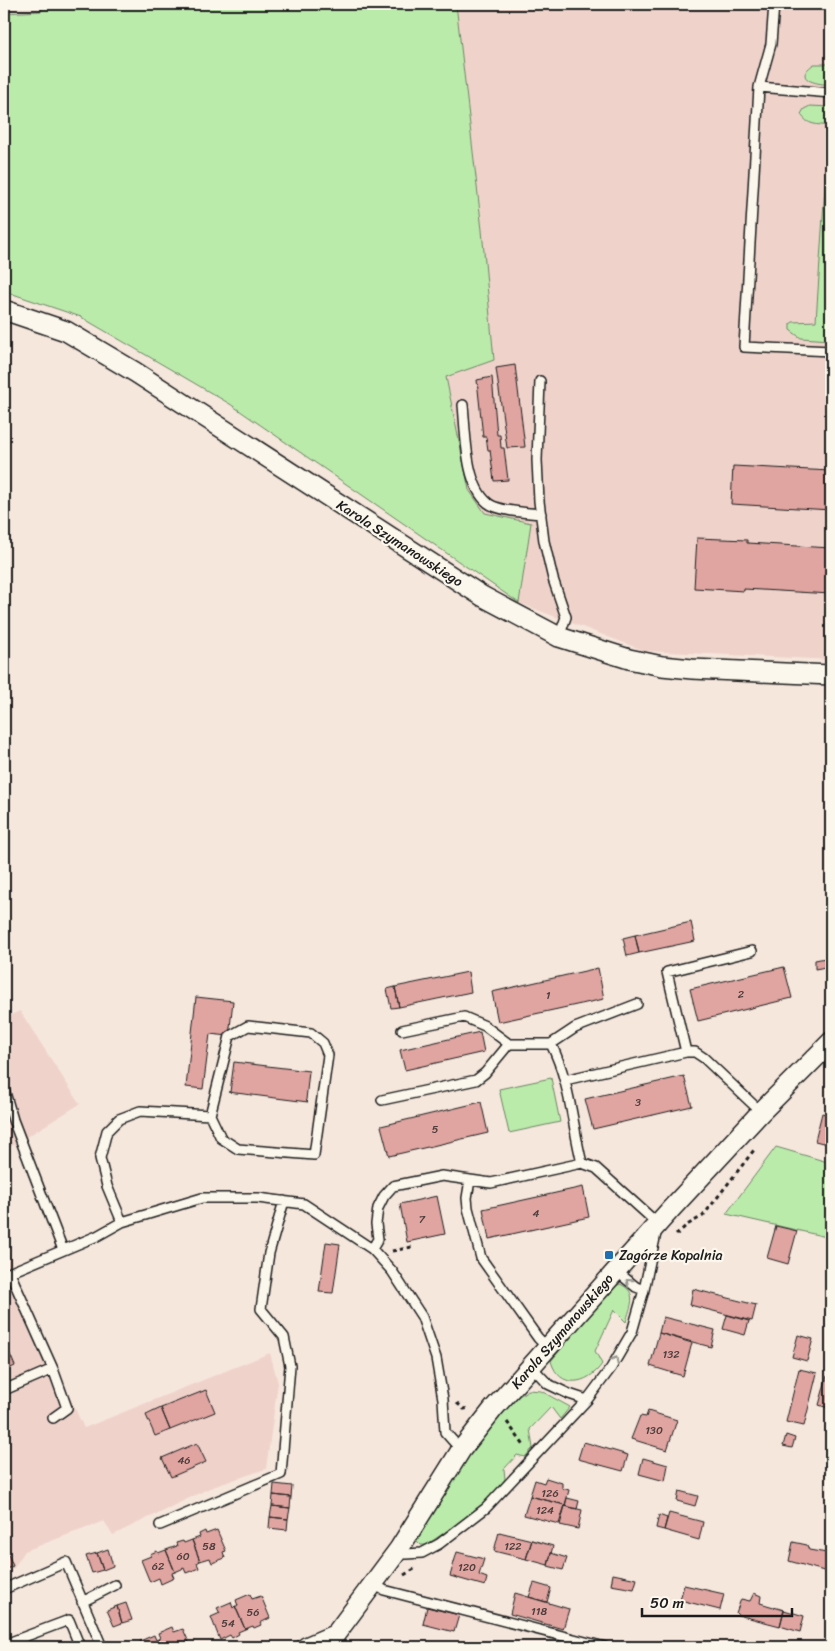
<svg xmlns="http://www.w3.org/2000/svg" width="835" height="1651" viewBox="0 0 835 1651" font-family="Sriracha,sans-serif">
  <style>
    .built { fill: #efd3cb }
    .green { fill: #bbebab; stroke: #6c8464 }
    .building { fill: #e0a5a1; stroke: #1c1c1c }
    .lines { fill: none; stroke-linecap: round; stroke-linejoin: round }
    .lane-casing { stroke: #1c1c1c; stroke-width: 12 }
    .street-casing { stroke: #1c1c1c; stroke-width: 22 }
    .path { stroke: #1c1c1c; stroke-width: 3; stroke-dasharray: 4 4; stroke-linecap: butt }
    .lane { stroke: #fbf7ec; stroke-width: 9 }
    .street { stroke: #fbf7ec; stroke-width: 19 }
    .oneway { stroke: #97948e }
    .poi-dot { fill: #1f6fb2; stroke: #fbf7ec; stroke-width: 2 }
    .labels { text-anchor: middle; stroke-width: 4.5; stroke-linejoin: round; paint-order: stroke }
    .number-label { font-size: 11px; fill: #4d3e3d }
    .street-label { font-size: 14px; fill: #1c1c1c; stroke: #fbf7ec }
    .poi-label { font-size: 14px; fill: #1c1c1c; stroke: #fbf7ec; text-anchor: start }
  </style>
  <rect width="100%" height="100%" fill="#f6e7dd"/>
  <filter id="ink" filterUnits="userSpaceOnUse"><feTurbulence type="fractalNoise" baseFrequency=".02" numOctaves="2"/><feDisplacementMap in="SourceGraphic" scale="10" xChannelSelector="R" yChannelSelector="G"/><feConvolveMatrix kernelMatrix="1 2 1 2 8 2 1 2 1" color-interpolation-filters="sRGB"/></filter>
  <g filter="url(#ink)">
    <path class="built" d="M 456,4 L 831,4 L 831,660 L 645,651 L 519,603 L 530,523 L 485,513 L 469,490 L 446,376 L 494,360 L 482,230 Z
      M 20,1011 L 80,1104 L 4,1151 L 4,1018 Z
      M 4,1231 L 17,1282 L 84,1428 L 270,1353 L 278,1383 L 266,1469 L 210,1488 L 113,1535 L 104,1521 L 25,1551 L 14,1568 L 4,1572 L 5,1576 L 4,1577 Z"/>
    <path class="green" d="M 41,4 L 456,4 L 482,230 L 494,360 L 446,377 L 469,490 L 485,513 L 531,523 L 519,603 L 230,404 L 81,317 L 4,291 L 4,13 L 42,11 Z
      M 814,64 L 831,64 L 831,85 C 818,84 791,80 814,64 Z
      M 810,106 L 831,107 L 831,340 L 801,338 L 790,330 L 790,324 L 793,322 L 816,321 L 829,126 C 818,124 807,126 801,114 L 804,109 Z
      M 551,1078 L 560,1122 L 509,1133 L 499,1089 Z
      M 776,1147 L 831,1163 L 831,1238 L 726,1214 Z
      M 620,1284 C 639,1292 630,1307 626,1322 L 614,1310 L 595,1351 L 602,1364 C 588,1385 559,1390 551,1361 L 613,1287 Z
      M 528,1390 L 541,1391 L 570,1407 L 560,1419 L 551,1407 L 530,1429 L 533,1448 L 525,1457 L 517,1455 L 504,1469 L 505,1479 L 489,1499 L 459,1523 L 426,1545 L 421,1545 L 415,1539 C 443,1495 484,1417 528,1390 Z"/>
    <path class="building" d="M 515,365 L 525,447 L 507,448 L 496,368 Z
      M 492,377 L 497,435 L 500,435 L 501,448 L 504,448 L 508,480 L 494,481 L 490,450 L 488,450 L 486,437 L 483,437 L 477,380 Z
      M 733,466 L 831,471 L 831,510 L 731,504 Z
      M 697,538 L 747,540 L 747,543 L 831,548 L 831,594 L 744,589 L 744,591 L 694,588 Z
      M 691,922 L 695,941 L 639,953 L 635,935 Z
      M 635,935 L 639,953 L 627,956 L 623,938 Z
      M 831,957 L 831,966 L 815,969 L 815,960 Z
      M 784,967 L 792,998 L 698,1021 L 690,989 Z
      M 598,968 L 604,999 L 498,1022 L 492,992 Z
      M 468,972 L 471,992 L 399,1007 L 395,987 Z
      M 395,987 L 399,1007 L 391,1008 L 387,989 Z
      M 196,997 L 233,1001 L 229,1036 L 210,1034 L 203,1089 L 186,1087 Z
      M 480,1032 L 484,1052 L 405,1070 L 400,1050 Z
      M 234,1062 L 309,1071 L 306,1100 L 308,1102 L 228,1092 L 230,1092 Z
      M 684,1076 L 692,1106 L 593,1129 L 585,1099 Z
      M 481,1102 L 488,1133 L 389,1156 L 381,1126 Z
      M 822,1113 L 831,1116 L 831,1145 L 815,1141 Z
      M 583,1187 L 589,1217 L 489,1239 L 483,1209 Z
      M 437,1196 L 445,1234 L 407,1242 L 400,1204 Z
      M 776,1226 L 797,1231 L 788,1264 L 767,1258 Z
      M 326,1242 L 340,1244 L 333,1293 L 319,1292 Z
      M 693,1289 L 756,1305 L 752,1321 L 690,1305 Z
      M 727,1315 L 749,1321 L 745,1335 L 723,1329 Z
      M 663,1317 L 715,1330 L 711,1347 L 659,1333 Z
      M 659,1333 L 692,1343 L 683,1376 L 650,1366 Z
      M 798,1335 L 813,1339 L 807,1361 L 792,1357 Z
      M 6,1345 L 15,1366 L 4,1371 L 4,1347 Z
      M 799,1369 L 817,1373 L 804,1426 L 786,1422 Z
      M 827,1376 L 831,1378 L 831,1409 L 819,1405 Z
      M 206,1390 L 215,1412 L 170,1430 L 161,1408 Z
      M 161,1408 L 170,1430 L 155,1436 L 146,1415 Z
      M 648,1411 L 677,1420 L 667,1450 L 631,1439 L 640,1416 L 646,1417 Z
      M 786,1435 L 795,1438 L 792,1448 L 783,1446 Z
      M 584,1442 L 628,1455 L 623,1471 L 578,1459 L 583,1443 Z
      M 197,1443 L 206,1462 L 171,1477 L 162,1458 Z
      M 643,1458 L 668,1465 L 665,1481 L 639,1474 Z
      M 546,1478 L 562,1483 L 562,1488 L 569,1490 L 565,1505 L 530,1496 L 535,1480 L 544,1483 Z
      M 274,1484 L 292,1486 L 291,1497 L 273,1495 Z
      M 679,1491 L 698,1496 L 695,1506 L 677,1501 Z
      M 273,1495 L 291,1497 L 290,1508 L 272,1506 Z
      M 530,1496 L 565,1505 L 559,1524 L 524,1515 Z
      M 567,1498 L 579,1501 L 577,1509 L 565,1506 Z
      M 272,1506 L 290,1508 L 288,1519 L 270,1517 Z
      M 565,1506 L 582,1510 L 578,1529 L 560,1525 Z
      M 669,1513 L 703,1522 L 699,1540 L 664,1530 Z
      M 659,1515 L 667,1518 L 664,1530 L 656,1528 Z
      M 270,1517 L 288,1519 L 287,1530 L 269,1528 Z
      M 217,1530 L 226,1551 L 223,1552 L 225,1558 L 212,1563 L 210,1558 L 200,1561 L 192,1540 L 200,1537 L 199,1534 L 205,1531 L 206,1534 Z
      M 499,1532 L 532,1540 L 526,1559 L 494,1551 Z
      M 192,1540 L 200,1561 L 197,1563 L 199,1568 L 186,1573 L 184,1568 L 175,1572 L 166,1550 L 177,1546 L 176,1543 L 183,1541 L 184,1543 Z
      M 532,1540 L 553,1546 L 548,1565 L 526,1559 Z
      M 793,1542 L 807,1545 L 809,1550 L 827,1553 L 829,1548 L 831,1549 L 831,1573 L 789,1561 Z
      M 4,1545 L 13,1566 L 4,1570 Z
      M 108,1549 L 113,1566 L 103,1570 L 97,1553 Z
      M 166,1550 L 175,1572 L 172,1573 L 174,1578 L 161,1584 L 159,1578 L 150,1582 L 141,1560 L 151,1556 L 150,1554 L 157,1551 L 158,1553 Z
      M 457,1552 L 484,1559 L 479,1575 L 487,1578 L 485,1586 L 450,1576 Z
      M 97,1553 L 103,1570 L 92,1573 L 86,1556 Z
      M 551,1553 L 567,1558 L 563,1570 L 548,1566 Z
      M 613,1574 L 637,1579 L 634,1589 L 611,1585 Z
      M 534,1583 L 551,1588 L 547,1602 L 529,1597 Z
      M 684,1585 L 724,1594 L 720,1610 L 680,1600 Z
      M 515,1593 L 569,1609 L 563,1629 L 510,1614 Z
      M 754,1593 L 761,1596 L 760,1603 L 784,1610 L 780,1626 L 738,1615 L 736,1613 L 741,1599 L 750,1601 Z
      M 250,1594 L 252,1599 L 261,1596 L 270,1618 L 260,1623 L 261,1625 L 254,1628 L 253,1626 L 245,1629 L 235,1606 L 238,1606 L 236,1600 Z
      M 231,1602 L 233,1608 L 235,1606 L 245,1629 L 238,1632 L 239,1634 L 232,1638 L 230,1635 L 220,1640 L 211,1617 L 220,1613 L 217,1608 Z
      M 126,1603 L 132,1620 L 122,1623 L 117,1606 Z
      M 117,1606 L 122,1623 L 114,1626 L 107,1610 Z
      M 427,1607 L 459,1615 L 454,1632 L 423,1624 Z
      M 784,1610 L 804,1616 L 800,1632 L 780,1626 Z
      M 172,1627 L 174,1632 L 183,1629 L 191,1647 L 161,1647 L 158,1639 L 160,1638 L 158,1633 Z
      M 154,1635 L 156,1640 L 158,1639 L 161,1647 L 140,1647 L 142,1646 L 140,1641 Z"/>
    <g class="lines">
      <g class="lane-casing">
        <path id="lane" d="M 774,4 L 771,44 L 759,87 L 744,347 L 831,351
          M 759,87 L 831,93
          M 540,381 L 537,460 L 539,501 L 544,541 L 553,579 L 566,617 L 559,637
          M 463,405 C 466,434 465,484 488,503 C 497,511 529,513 541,514
          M 402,1030 L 464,1017 L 485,1026 L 509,1044
          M 551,1044 L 575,1028 L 637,1004
          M 686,1052 L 695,1052 L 704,1058 L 761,1112
          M 565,1080 L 686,1052 L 667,972 L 752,951
          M 4,1089 L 13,1120 L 63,1250
          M 382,1100 L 476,1080 L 485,1073 L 509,1044 L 551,1044 C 570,1081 572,1124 582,1163 L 596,1168 L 658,1224 L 644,1290 L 632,1332 L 611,1368 L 587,1400 L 486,1508 L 439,1544 L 422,1553 L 406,1554 L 399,1549
          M 470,1180 L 467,1198 L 468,1208 L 481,1258 L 538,1338 L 547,1347
          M 122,1222 L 107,1186 L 100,1158 L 107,1131 L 119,1119 L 140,1111 L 210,1115 L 221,1138 L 238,1149 L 314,1155 L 328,1055 L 323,1043 L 311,1033 L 248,1026 L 230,1036 L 210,1115
          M 372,1249 L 378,1239 L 376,1224 L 378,1208 L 384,1196 L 393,1186 L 442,1176 L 491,1183 L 582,1163
          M 615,1270 L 636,1287 L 644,1290
          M 10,1273 L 53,1369 L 67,1408 L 53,1418
          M 4,1275 L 97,1236 L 122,1222 L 202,1198 L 258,1198 L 304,1204 L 372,1249 L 392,1271 L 422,1317 L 436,1358 L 443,1399 L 445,1432 L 461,1450
          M 531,1366 L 548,1384 L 569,1394 L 587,1400
          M 4,1390 L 53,1369
          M 160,1525 L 281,1474 L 290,1366 L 284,1337 L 261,1309 L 269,1253 L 284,1201
          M 373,1584 L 384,1590 L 605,1647
          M 4,1589 L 66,1562 L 102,1647
          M 82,1602 L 115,1585
          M 10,1647 L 8,1643 L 69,1620 L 80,1647"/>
      </g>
      <g class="street-casing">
        <path id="street" d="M 4,310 L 66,331 L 135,372 L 482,596 L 559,637 L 629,659 L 662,666 L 692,669 L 831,675
          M 306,1647 L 336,1634
          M 326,1647 L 399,1549 L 461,1450 L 494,1408 L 671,1209 L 761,1112 L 831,1042"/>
      </g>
      <path class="path" d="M 676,1235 L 687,1225 L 703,1216 L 754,1150
        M 392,1251 L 412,1247
        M 457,1403 L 464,1409 L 469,1408
        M 507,1422 L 525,1447
        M 404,1575 L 416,1568"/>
      <use href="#lane" class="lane"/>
      <use href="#street" class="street"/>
    </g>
    <defs><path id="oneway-chevron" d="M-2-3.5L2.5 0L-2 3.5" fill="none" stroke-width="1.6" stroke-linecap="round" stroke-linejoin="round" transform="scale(1.25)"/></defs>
    <g class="oneway">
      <use href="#oneway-chevron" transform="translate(629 1282) rotate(-141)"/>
      <use href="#oneway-chevron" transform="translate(615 1360) rotate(-60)"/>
    </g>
  </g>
  <rect class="poi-dot" x="604" y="1250" width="10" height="10" rx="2.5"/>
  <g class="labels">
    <g class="number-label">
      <text x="741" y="998">2</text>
      <text x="548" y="999">1</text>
      <text x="638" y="1106">3</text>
      <text x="435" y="1133">5</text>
      <text x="536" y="1217">4</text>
      <text x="422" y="1223">7</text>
      <text x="671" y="1358">132</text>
      <text x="654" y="1434">130</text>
      <text x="184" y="1464">46</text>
      <text x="550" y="1497">126</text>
      <text x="545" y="1514">124</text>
      <text x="209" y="1550">58</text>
      <text x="513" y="1550">122</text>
      <text x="183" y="1560">60</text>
      <text x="158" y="1570">62</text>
      <text x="467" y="1571">120</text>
      <text x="539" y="1615">118</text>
      <text x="253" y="1616">56</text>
      <text x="228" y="1627">54</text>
    </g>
    <g class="street-label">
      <text transform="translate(400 543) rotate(33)" y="5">Karola Szymanowskiego</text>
      <text transform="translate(562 1331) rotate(-49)" y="5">Karola Szymanowskiego</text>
    </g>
    <g class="poi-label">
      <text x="619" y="1260">Zagórze Kopalnia</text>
    </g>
  </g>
  <rect width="835" height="1651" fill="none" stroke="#fbf7ec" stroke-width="20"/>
  <rect x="10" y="10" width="815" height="1631" fill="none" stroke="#1c1c1c" stroke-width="2" filter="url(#ink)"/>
  <path d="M642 1608v8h150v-8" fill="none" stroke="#1c1c1c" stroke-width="2.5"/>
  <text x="650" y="1608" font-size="15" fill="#1c1c1c" stroke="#fbf7ec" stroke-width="4" paint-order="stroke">50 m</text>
</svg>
